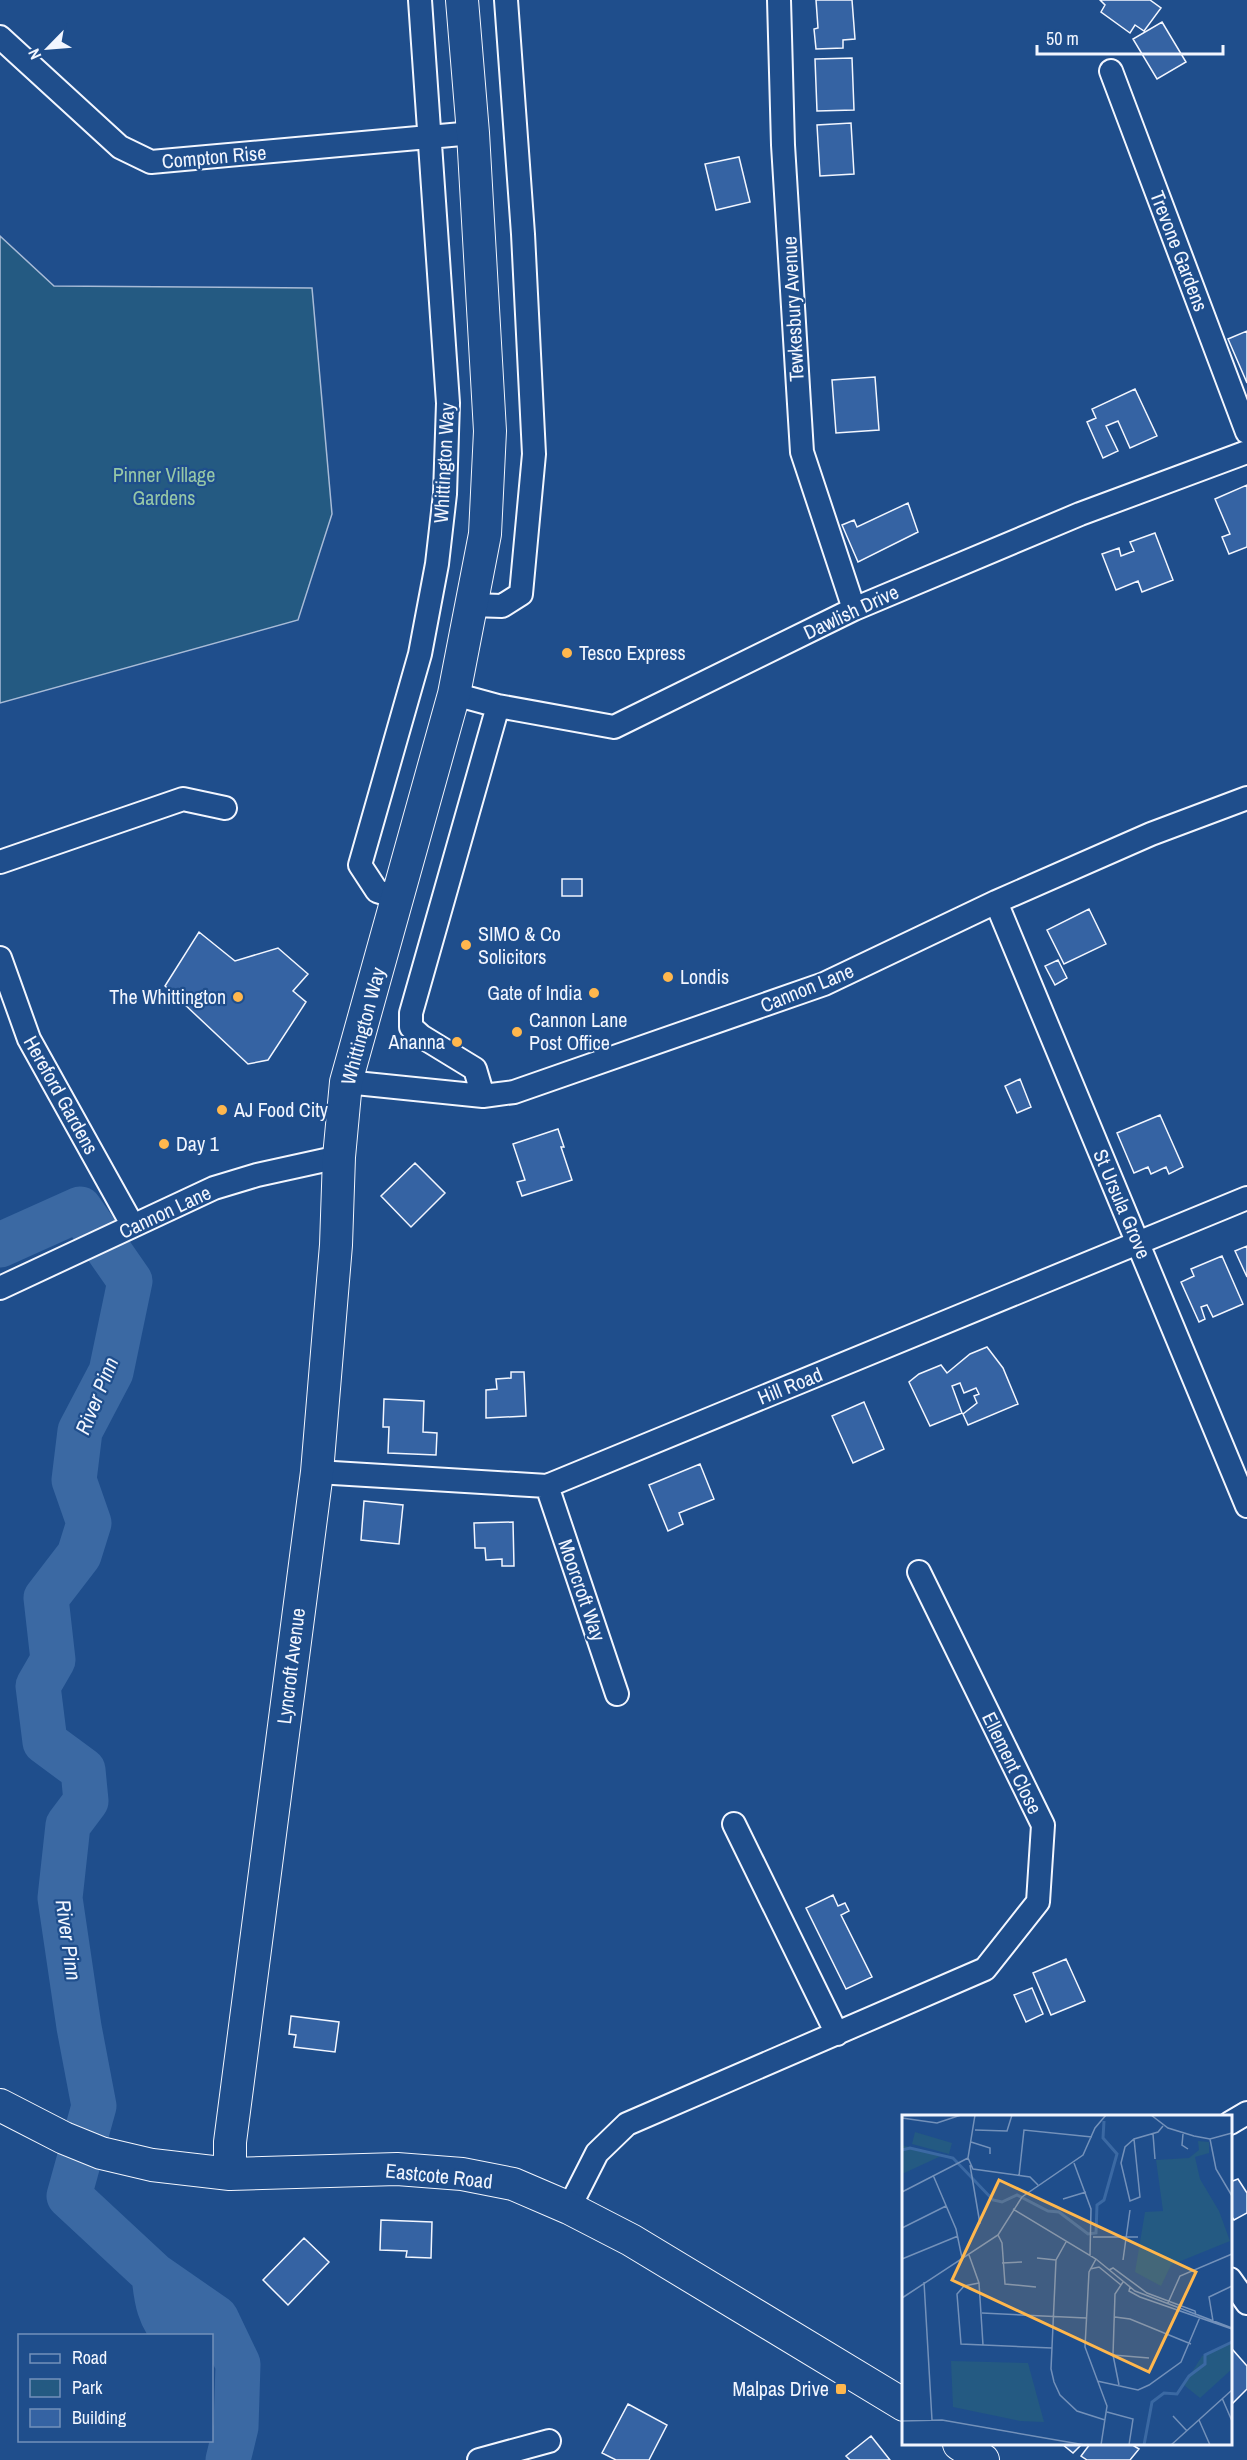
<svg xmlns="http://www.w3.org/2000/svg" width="1247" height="2460" viewBox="0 0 1247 2460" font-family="'Archivo Narrow',sans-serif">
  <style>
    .green { fill: #245a82; stroke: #a8bbd7; stroke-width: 1.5 }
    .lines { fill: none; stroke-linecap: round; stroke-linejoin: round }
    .river { stroke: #3b69a3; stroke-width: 45 }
    .building { fill: #3563a3; stroke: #f2f6ff; stroke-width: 1.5 }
    .street-casing { stroke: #f2f6ff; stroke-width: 26 }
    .secondary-casing { stroke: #f2f6ff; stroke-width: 34 }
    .street { stroke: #1f4e8c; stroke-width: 22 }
    .secondary { stroke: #1f4e8c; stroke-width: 32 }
    .poi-dot { fill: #ffb74d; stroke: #1f4e8c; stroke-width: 2 }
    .labels { text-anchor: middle; stroke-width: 4.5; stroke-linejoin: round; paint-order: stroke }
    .street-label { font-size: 20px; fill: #f2f6ff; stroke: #1f4e8c }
    .park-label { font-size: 20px; fill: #97c8a6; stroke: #1f4e8c }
    .poi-label { font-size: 20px; fill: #f2f6ff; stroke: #1f4e8c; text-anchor: start }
    .water-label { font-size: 21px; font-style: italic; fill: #f2f6ff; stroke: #1f4e8c }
    .inset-river { fill: none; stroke: #3b69a3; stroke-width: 3 }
    .inset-road { fill: none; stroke: #7391ba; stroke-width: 1.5 }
    .view { fill: #ffb74d; fill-opacity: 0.15; stroke: #ffb74d; stroke-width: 3 }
    .inset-edge { fill: none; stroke: #f2f6ff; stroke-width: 3 }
  </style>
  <rect width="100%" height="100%" fill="#1f4e8c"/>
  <path class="green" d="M 0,236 L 54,286 L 312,288 L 332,514 L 298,620 L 0,703 Z"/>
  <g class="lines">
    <path class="river" d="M 0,1245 L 80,1209 L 130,1281 L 111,1372 L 80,1431 L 74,1480 L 89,1523 L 79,1555 L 46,1598 L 53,1660 L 38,1686 L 45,1742 L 83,1770 L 86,1801 L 68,1825 L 60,1898 L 79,2027 L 94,2106 L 69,2196 L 154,2275 L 216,2318 L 238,2364 L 236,2427 L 228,2460
      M 154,2275 C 156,2298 159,2319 177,2336"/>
  </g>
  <path class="building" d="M 816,0 L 852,0 L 855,39 L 843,40 L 843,48 L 816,49 L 814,29 L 818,28 Z
    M 1100,0 L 1150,0 L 1161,8 L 1144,31 L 1135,25 L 1130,33 L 1101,12 L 1105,5 Z
    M 1162,22 L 1186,62 L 1157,79 L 1133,39 Z
    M 852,58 L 854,110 L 817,111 L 815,59 Z
    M 851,123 L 854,174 L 820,176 L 817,125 Z
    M 739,157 L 750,202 L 716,210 L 705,164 Z
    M 1247,331 L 1247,383 L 1228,339 Z
    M 875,377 L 879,430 L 836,433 L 832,380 Z
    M 1135,389 L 1157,436 L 1130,448 L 1118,421 L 1106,426 L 1118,451 L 1103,458 L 1087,422 L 1096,418 L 1092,409 Z
    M 1247,485 L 1247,547 L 1229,554 L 1222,537 L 1230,534 L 1215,499 Z
    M 908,503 L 918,532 L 858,562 L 842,525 L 854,520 L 857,527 Z
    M 1155,533 L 1173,580 L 1142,592 L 1138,581 L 1116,590 L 1102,554 L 1119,548 L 1121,556 L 1134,551 L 1130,542 Z
    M 562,879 L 582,879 L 582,896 L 562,896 Z
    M 1089,909 L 1106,944 L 1064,964 L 1047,930 Z
    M 199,932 L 235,961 L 278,948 L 308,974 L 293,991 L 306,1002 L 268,1060 L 248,1064 L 165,986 Z
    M 1058,960 L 1067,978 L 1055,985 L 1045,966 Z
    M 1020,1079 L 1031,1107 L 1017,1113 L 1005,1086 Z
    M 1160,1115 L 1183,1167 L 1169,1174 L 1166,1167 L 1151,1174 L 1148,1167 L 1134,1173 L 1117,1133 Z
    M 558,1129 L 564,1147 L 561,1147 L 572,1180 L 522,1196 L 517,1182 L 525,1180 L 513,1144 Z
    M 415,1163 L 445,1193 L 411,1227 L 381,1196 Z
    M 1247,1246 L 1247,1277 L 1235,1251 Z
    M 1222,1256 L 1243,1304 L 1213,1317 L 1207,1305 L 1201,1307 L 1205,1319 L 1199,1322 L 1181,1282 L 1194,1276 L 1191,1269 Z
    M 987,1347 L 1003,1368 L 1018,1404 L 968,1425 L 963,1414 L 977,1403 L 974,1396 L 979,1394 L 976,1388 L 964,1393 L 960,1383 L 952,1386 L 962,1413 L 930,1426 L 909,1382 L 919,1374 L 941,1365 L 947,1373 L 970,1354 Z
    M 511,1372 L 524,1372 L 526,1416 L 486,1418 L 486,1390 L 497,1389 L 496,1379 L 511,1378 Z
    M 384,1399 L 424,1401 L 423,1432 L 437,1433 L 436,1455 L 388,1453 L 389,1427 L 383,1427 Z
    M 864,1402 L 884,1449 L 853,1463 L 832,1416 Z
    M 700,1464 L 714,1499 L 679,1513 L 683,1524 L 668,1531 L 649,1485 Z
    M 364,1501 L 403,1505 L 399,1544 L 361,1540 Z
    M 513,1522 L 514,1566 L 502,1566 L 502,1559 L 486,1560 L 485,1548 L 475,1548 L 474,1523 Z
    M 833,1895 L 838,1906 L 845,1903 L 849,1911 L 841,1915 L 872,1977 L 846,1989 L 806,1908 Z
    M 1066,1959 L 1085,2001 L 1051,2015 L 1033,1973 Z
    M 1032,1988 L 1043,2014 L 1026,2022 L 1014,1995 Z
    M 291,2016 L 339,2022 L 335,2052 L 294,2047 L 296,2035 L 289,2034 Z
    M 1238,2179 L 1247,2193 L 1247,2213 L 1234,2220 L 1230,2214 L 1230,2182 Z
    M 381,2220 L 432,2222 L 431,2258 L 406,2257 L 407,2251 L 380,2250 Z
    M 304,2238 L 329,2262 L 288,2305 L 263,2280 Z
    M 1233,2350 L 1247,2366 L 1247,2389 L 1232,2404 L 1230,2352 Z
    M 628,2404 L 667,2425 L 649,2460 L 616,2460 L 602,2453 Z
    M 871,2436 L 890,2460 L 850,2460 L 846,2456 Z
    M 1062,2444 L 1082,2444 L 1073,2453 Z
    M 1090,2444 L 1131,2444 L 1139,2449 L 1130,2460 L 1087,2460 L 1081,2456 Z"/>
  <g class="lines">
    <g class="street-casing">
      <path id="street" d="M 779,0 L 783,145 L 802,452 L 854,609
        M 0,37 L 120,147 L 151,162 L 473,133
        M 1111,71 L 1247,432
        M 472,605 L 502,606 L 521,594 L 534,454 L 523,234 L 506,0
        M 454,694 L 498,706 L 614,727 L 854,609 L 1080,514 L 1247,452
        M 0,862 L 183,799 L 225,808
        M 396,897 L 377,891 L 360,865 L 420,654 L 437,564 L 445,494 L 448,403 L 420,0
        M 996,902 L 1247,1506
        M 0,958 L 29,1039 L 133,1226
        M 346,1082 L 483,1096 L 514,1092 L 824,984 L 996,902 L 1151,834 L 1247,798
        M 483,1096 L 475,1069 L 421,1036 L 411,1027 L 411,1013 L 498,706
        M 0,1288 L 214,1188 L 257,1175 L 339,1157
        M 317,1472 L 547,1486 L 1247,1198
        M 547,1486 L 617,1694
        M 734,1824 L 837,2034
        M 1230,2123 L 1247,2113
        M 569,2208 L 597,2153 L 627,2124 L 985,1969 L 1038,1902 L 1043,1825 L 919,1572
        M 1230,2279 L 1247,2303
        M 479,2460 L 549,2441"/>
    </g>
    <g class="secondary-casing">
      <path id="secondary" d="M 0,2105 L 64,2138 L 101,2153 L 152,2165 L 230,2174 L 397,2169 L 462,2174 L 513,2184 L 569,2208 L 631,2240 L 904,2405
        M 230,2174 L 230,2142 L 317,1472 L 336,1245 L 339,1157 L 346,1082 L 454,694 L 485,534 L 490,431 L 473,133 L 462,0
        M 959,2444 L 983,2460"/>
    </g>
    <use href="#street" class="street"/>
    <use href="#secondary" class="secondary"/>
  </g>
  <g class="poi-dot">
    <circle cx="567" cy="653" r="6"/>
    <circle cx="466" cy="945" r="6"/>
    <circle cx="668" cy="977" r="6"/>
    <circle cx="594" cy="993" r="6"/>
    <circle cx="238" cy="997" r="6"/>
    <circle cx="517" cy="1032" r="6"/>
    <circle cx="457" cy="1042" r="6"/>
    <circle cx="222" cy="1110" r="6"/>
    <circle cx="164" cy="1144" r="6"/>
    <rect x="835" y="2383" width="12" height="12" rx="3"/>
  </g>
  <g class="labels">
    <g class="street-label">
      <text transform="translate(214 157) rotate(-5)" y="7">Compton Rise</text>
      <text transform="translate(1179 251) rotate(69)" y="7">Trevone Gardens</text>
      <text transform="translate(793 309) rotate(-93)" y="7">Tewkesbury Avenue</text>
      <text transform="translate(444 463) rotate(-87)" y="7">Whittington Way</text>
      <text transform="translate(851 612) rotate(-25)" y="7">Dawlish Drive</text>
      <text transform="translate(807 988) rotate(-22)" y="7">Cannon Lane</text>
      <text transform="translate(363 1026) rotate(-75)" y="7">Whittington Way</text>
      <text transform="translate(61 1095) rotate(61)" y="7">Hereford Gardens</text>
      <text transform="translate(1122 1204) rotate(67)" y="7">St Ursula Grove</text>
      <text transform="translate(165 1212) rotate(-25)" y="7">Cannon Lane</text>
      <text transform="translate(790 1386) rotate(-22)" y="7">Hill Road</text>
      <text transform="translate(582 1590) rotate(71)" y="7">Moorcroft Way</text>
      <text transform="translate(291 1666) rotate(-83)" y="7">Lyncroft Avenue</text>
      <text transform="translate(1012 1763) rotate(64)" y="7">Ellement Close</text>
      <text transform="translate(439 2176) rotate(6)" y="7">Eastcote Road</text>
    </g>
    <g class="park-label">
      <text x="164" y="482">Pinner Village<tspan x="164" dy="23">Gardens</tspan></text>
    </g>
    <g class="poi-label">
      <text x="579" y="660">Tesco Express</text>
      <text x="478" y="941">SIMO &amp; Co<tspan x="478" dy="23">Solicitors</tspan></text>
      <text x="680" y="984">Londis</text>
      <text x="582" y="1000" text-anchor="end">Gate of India</text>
      <text x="226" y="1004" text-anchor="end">The Whittington</text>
      <text x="529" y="1027">Cannon Lane<tspan x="529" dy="23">Post Office</tspan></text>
      <text x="445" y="1049" text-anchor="end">Ananna</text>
      <text x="234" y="1117">AJ Food City</text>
      <text x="176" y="1151">Day 1</text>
      <text x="829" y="2396" text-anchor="end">Malpas Drive</text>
    </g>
    <g class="water-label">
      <text transform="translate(97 1396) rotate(-68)" y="7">River Pinn</text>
      <text transform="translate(68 1940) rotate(82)" y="7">River Pinn</text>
    </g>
  </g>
  <g transform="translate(902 2115)">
    <rect width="330" height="330" fill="#1f4e8c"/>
    <path d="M 13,17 L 50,28 L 47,39 L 10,29 ZM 296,26 L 307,27 L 307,38 L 293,42 L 298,64 L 317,96 L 328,126 L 269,150 L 259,171 L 233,157 L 243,97 L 261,96 L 254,45 L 287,43 L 297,35 ZM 0,30 L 39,41 L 0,59 ZM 330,228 L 330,254 L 298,283 L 282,270 L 300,241 ZM 49,246 L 126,248 L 142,307 L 118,306 L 51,292 Z" fill="#245a82"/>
    <path class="inset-river" d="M 0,35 L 8,33 L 51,43 L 91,85 L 100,87 L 115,80 L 146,96 L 157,97 L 186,119 L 194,118 L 195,90 L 202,85 L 215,39 L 201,23 L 202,6M 242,330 L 250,287 L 262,278 L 275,279 L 287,261 L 303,249 L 303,240 L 330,227"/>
    <path class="inset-road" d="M 73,0 L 66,43 L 71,54 L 128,62 L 136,70M 249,0 L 266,13 L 292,21 L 308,24 L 330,18M 0,3 L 35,8 L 59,0M 73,15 L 105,16 L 110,0M 251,19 L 253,44M 281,19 L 280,30 L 286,34M 232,24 L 238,82 L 228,86 L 219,48 L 223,32 L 232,24 L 256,17 L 261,11M 308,24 L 314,54 L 330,81M 69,27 L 88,33 L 88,39M 172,48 L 189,94 L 188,141M 68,50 L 78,109M 31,60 L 54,114 L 60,143M 117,61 L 122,15 L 190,22M 0,77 L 66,43M 161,84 L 184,77M 111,94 L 194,144 L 233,176 L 330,213M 0,113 L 44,91M 96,120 L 100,128 L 103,169 L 134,172M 191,122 L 236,122M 164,127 L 154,145 L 149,254 L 152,267 L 158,280 L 175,296 L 203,305M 67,140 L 77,168 L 81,230M 135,143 L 154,145M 0,144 L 56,121M 194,144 L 187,157 L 183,232 L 205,291 L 199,330M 221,145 L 228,95M 100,148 L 120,147M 188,154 L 197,152 L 219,170M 207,155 L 211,153 L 245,178 L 293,196 L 294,200M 22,167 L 30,305M 77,168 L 62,171 L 55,179 L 59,229 L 150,233M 228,172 L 227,176 L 238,182 L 330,214M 0,183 L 96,120 L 120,82 L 181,40 L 193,13 L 204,0M 266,188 L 278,161 L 330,139M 80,198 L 184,203M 213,202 L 228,204 L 289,229M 311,206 L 307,182 L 330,171M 211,240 L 247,243M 195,266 L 236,275 L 247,270 L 279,247 L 298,202M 217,270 L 211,240 L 213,179 L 221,167M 320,283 L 330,306M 205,297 L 231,304 L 227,330M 271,301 L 285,316M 297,305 L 308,330M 0,306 L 40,305 L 183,330M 269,330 L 330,275"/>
    <path class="view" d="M 97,65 L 294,157 L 247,257 L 50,165 Z"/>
    <rect width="330" height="330" class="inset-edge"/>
  </g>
  <rect x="18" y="2334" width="195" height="108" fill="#1f4e8c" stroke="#7391ba" stroke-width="1.5"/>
  <rect x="30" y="2354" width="30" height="9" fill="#1f4e8c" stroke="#7391ba" stroke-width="1.5"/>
  <text x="72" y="2364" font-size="18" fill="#f2f6ff">Road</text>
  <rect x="30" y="2379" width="30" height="18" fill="#245a82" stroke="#7391ba" stroke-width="1.5"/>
  <text x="72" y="2394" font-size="18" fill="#f2f6ff">Park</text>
  <rect x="30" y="2409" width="30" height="18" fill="#3563a3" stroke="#7391ba" stroke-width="1.5"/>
  <text x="72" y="2424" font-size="18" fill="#f2f6ff">Building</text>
  <g transform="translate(48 48) rotate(245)" stroke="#1f4e8c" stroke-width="4.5" paint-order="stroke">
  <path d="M0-4.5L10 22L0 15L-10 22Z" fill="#f2f6ff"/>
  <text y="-9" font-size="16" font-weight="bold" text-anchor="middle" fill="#f2f6ff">N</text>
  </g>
  <path d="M1037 45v9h186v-9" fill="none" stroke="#f2f6ff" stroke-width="3"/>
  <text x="1046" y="45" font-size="18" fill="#f2f6ff" stroke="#1f4e8c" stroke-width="4.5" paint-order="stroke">50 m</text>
</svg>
